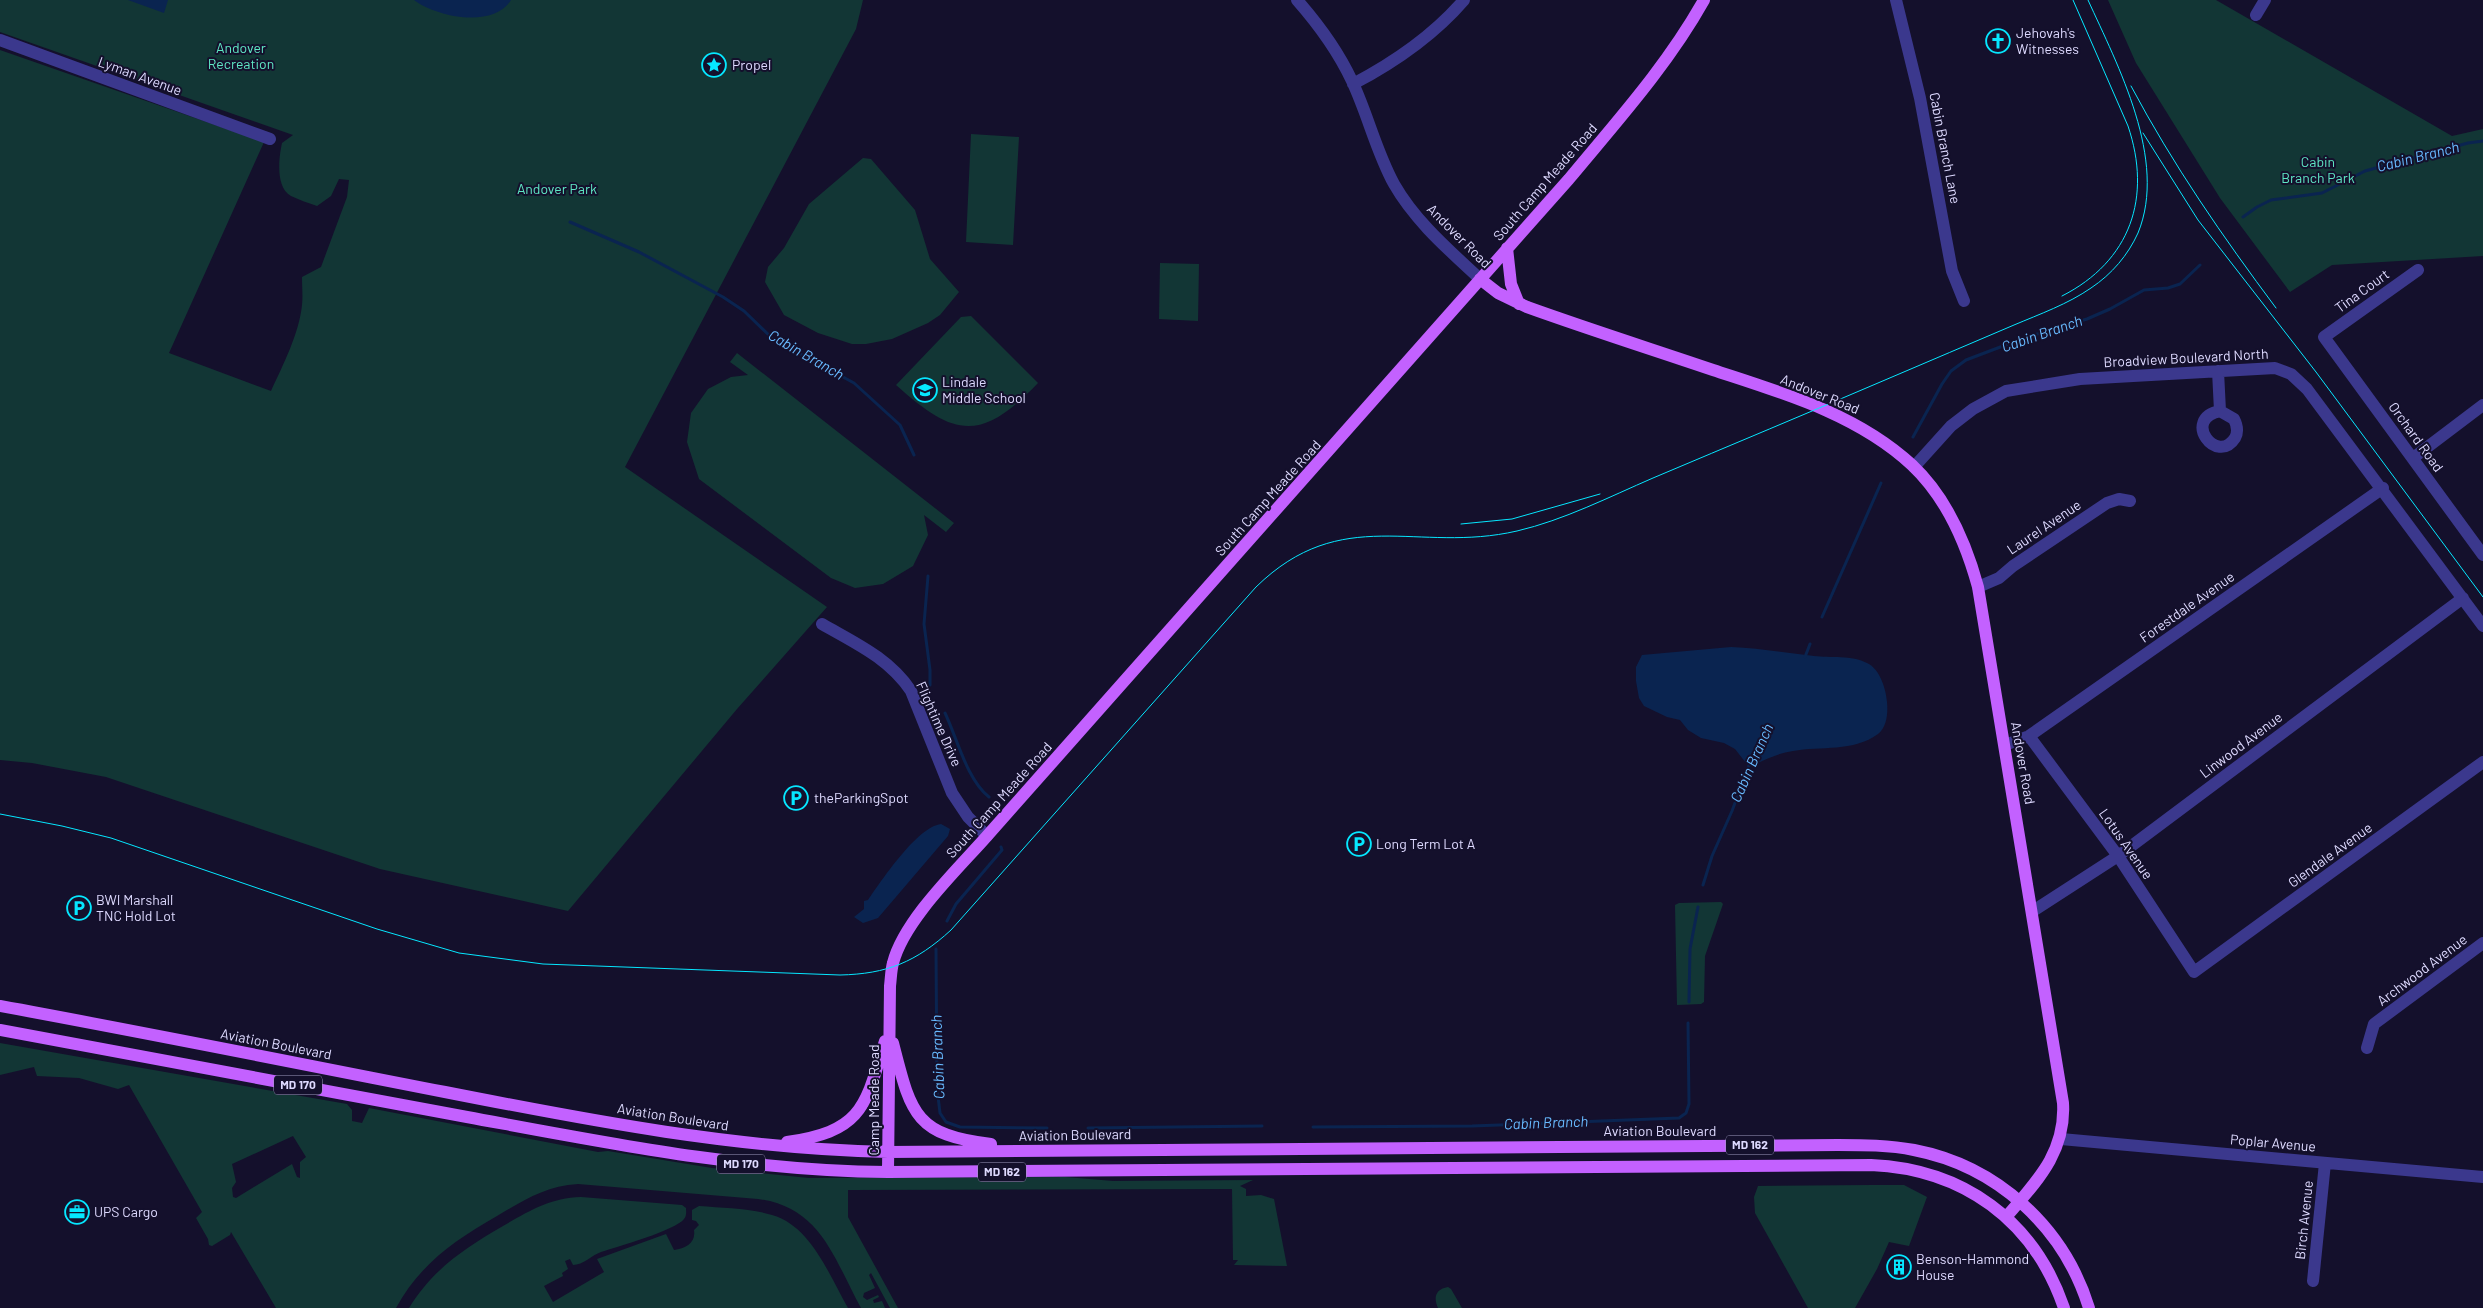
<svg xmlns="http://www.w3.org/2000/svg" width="2483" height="1308" viewBox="0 0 2483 1308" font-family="Barlow,sans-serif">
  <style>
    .green { fill: #123635; fill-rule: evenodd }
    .water { fill: #0a2450 }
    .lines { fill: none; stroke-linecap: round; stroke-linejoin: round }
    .stream { stroke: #0a2450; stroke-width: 3 }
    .minor { stroke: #3b388d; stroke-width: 12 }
    .major { stroke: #c361ff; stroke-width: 12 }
    .tram { stroke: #06e7ff; stroke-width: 1 }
    .labels { text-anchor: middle; stroke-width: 4; stroke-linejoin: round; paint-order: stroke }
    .shield { fill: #14102c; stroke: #a19dc0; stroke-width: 1 }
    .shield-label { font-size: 12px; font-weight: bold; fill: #dedaff }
    .poi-label { font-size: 14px; fill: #dedaff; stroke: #14102c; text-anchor: start }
    .park-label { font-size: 14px; fill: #5fe7c4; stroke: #14102c }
    .street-label { font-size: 14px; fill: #dedaff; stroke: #14102c }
    .water-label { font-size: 15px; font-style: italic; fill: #68baff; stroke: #14102c }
  </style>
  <rect width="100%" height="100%" fill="#14102c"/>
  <path class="green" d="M 0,0 L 863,0 L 856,29 L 625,467 L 827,607 L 737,709 L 568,911 L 380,869 L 106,777 L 32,763 L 0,760 L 0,50 L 264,142 L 169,353 L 271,391 C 283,365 299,334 302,305 C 303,296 302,287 302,277 L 321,267 L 347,197 L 349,180 L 339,179 L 331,196 L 317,206 C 309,203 299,200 291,196 C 275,187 279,157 282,143 L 293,135 L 0,32 Z
    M 2108,0 L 2216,0 L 2452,136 L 2483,129 L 2483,256 L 2332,265 L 2290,292 L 2220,198 L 2136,63 Z
    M 971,134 L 1019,137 L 1013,245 L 966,242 Z
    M 863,158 L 871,159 L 915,210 L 930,259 L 959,292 L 940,315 L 928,323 L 892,339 L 866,344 L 852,344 L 818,333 L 784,315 L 765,282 L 768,267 L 784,248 L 809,204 Z
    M 1160,263 L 1199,264 L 1198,321 L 1159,319 Z
    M 971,316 L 1038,383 C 981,442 955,438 896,385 L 961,317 Z
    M 737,353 L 954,523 L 946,532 L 924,515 L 928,535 L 913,566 L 883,584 L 855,588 L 831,578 L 699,479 L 687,442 L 691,413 L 708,389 L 731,377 L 748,375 L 730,362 Z
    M 1721,902 L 1723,904 L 1705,956 L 1704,1002 L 1701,1004 L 1677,1005 L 1675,905 L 1679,903 Z
    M 0,1043 L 347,1104 L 352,1110 L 352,1121 L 362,1123 L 369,1108 L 598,1152 L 608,1151 L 712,1168 L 809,1178 L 1066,1177 L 1113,1181 L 1253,1180 L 1240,1186 L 1246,1189 L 1246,1196 L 1261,1195 L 1274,1199 L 1287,1266 L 1234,1265 L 1238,1260 L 1233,1260 L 1232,1189 L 848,1190 L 848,1217 L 898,1308 L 890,1308 L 871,1273 L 869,1275 L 875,1288 L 864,1293 L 863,1297 L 867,1300 L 878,1295 L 879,1297 L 873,1300 L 874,1303 L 882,1301 L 885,1308 L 861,1308 C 834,1259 821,1207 758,1199 L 578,1184 C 546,1186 524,1200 497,1216 C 455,1240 420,1264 396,1308 L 276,1308 L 231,1232 L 230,1235 L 212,1246 L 209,1245 L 208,1239 L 196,1218 L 202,1212 L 129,1085 L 118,1089 L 79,1078 L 37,1076 L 34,1067 L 0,1075 ZM 293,1136 L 306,1157 L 300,1162 L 300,1178 L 297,1177 L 292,1164 L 236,1198 L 233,1197 L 232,1188 L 236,1182 L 232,1164 Z
    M 1873,1185 L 1904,1185 L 1927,1197 L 1909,1246 L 1889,1242 L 1877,1269 L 1855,1308 L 1808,1308 L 1755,1213 L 1754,1197 L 1758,1186 Z
    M 581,1197 L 682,1205 L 686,1208 C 686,1211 687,1216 684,1219 C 676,1230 617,1247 601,1252 C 592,1255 583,1265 573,1265 L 570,1259 L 565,1261 L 568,1269 L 562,1273 L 563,1276 L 544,1286 L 553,1302 L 604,1272 L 597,1259 L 666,1234 L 674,1250 C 686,1248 696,1243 694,1230 L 699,1225 L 696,1221 L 692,1220 L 692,1210 L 699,1206 C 723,1208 749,1208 772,1215 C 811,1226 829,1275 848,1308 L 409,1308 C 433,1269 465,1248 503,1226 C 529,1211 550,1198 581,1197 Z
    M 1448,1287 L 1451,1289 L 1462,1308 L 1438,1308 C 1433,1297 1436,1289 1448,1287 Z"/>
  <path class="water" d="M 128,0 L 168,0 L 164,13 Z
    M 414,0 L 511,0 C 494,29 436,17 414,0 Z
    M 1731,647 C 1759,648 1786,653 1814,656 C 1830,658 1852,655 1867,663 C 1880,669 1886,689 1887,702 C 1888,713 1887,727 1878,734 C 1854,752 1820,746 1793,751 C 1778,753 1767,759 1753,765 L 1746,763 L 1735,749 L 1724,743 L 1701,738 L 1688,730 L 1680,720 L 1667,717 L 1644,706 L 1639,698 L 1636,681 L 1636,667 L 1642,655 Z
    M 941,824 L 950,829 L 948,836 L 878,918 L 863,923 L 854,917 L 864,909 L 864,901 L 868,900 C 882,880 917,827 941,824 Z"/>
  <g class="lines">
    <path class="stream" d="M 2243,217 L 2257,207 L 2271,200 L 2322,193 L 2365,171 L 2468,143 L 2483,141
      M 570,222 L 639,252 L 723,297 L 744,311 L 773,339 L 854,383 L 900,425 L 914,455
      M 1913,437 L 1942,384 L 1951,371 L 1966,360 L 2024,338 L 2087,319 L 2110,309 L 2144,290 L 2168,288 L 2180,284 L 2200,265
      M 928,576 L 924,624 L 930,670 L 930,685
      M 1822,617 L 1881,483
      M 1805,657 L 1810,644
      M 945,713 C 957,738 967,780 989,797
      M 1703,885 L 1712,856 L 1732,811 L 1751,760
      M 947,921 L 956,904 L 1002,850 L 1001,847
      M 936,949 L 937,1088 L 940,1113 L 946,1122 L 960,1127 L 1047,1128
      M 1689,1002 L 1690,949 L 1698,907
      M 1313,1127 L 1472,1126 L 1679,1118 L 1686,1113 L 1689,1104 L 1688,1023
      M 1088,1128 L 1262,1126"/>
    <path class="minor" d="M 1297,0 C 1319,25 1338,51 1352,81 C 1368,115 1376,151 1394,184 C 1415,221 1449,250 1480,279
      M 1896,0 L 1920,98 L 1952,271 L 1964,301
      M 2256,15 L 2265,0
      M 0,40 L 270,139
      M 1353,84 C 1395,62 1433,36 1464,0
      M 2418,270 L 2324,337 L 2483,555
      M 2218,371 L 2220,411 C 2181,419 2217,466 2235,438 C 2239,431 2237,425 2234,419 L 2220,411
      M 2413,458 L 2483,405
      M 1914,467 L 1951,426 L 1973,409 L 2006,391 L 2080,379 L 2275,368 L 2291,374 L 2307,389 L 2483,626
      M 1978,587 L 1999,578 L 2013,566 L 2107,503 L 2119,499 L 2130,501
      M 822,624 C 855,643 889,658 911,691 L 952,793 L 968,817 L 987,836
      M 2029,736 L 2118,856 L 2194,972 L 2483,762
      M 2005,745 L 2029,736 L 2383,488
      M 2033,911 L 2118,856 L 2463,598
      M 2367,1048 L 2374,1024 L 2483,943
      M 2061,1139 L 2483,1177
      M 2313,1281 L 2325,1163"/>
    <path class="major" d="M 1507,248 L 1511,284 L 1519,304
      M 1480,279 L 1498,293 L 1527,307 C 1588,329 1651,349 1713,370 C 1783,393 1857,414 1912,465 C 1946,497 1966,543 1978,587 L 2063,1103 C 2066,1152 2037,1181 2007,1216
      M 0,1006 C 148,1033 296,1063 445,1092 C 592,1121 738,1149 888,1152 L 1838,1145 C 1863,1145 1889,1145 1914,1150 C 1997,1166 2064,1227 2089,1308
      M 0,1030 C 156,1059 312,1088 467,1117 C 608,1143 745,1171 888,1172 L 1871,1165 C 1963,1169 2034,1220 2064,1308
      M 893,1043 C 911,1113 914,1135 991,1144
      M 787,1142 C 862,1131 865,1108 885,1041
      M 888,1172 L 890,986 C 891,978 891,970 893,963 C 904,920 958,869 987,836 L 1569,179 C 1617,121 1667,66 1704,0"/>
    <path class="tram" d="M 2131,86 C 2173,165 2223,237 2276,308
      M 2143,133 L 2198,220 L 2316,372 L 2483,597
      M 2062,296 C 2131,261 2152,197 2128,126 L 2073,0
      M 1461,524 L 1512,519 L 1600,494
      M 0,814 L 62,826 L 111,838 L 377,929 L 459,953 L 543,964 L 840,975 C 887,974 916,962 951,930 L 1256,587 C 1342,503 1417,554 1517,531 C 1564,520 1609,497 1653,478 C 1731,445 1808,413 1885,380 C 1928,362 1971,343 2014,325 C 2040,314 2068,304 2091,288 C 2112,274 2128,255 2138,233 C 2168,160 2118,66 2088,0"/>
  </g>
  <defs>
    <g id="church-ring" transform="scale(1.25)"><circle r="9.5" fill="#14102c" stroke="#06e7ff" stroke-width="1.5"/><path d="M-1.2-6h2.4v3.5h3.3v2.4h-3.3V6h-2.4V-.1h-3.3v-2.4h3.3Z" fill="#06e7ff"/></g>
    <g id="sight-ring" transform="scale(1.25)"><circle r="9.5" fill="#14102c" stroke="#06e7ff" stroke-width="1.5"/><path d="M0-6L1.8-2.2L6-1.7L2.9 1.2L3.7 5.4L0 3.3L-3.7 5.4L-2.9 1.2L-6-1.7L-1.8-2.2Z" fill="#06e7ff"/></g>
    <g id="school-ring" transform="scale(1.25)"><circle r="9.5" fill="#14102c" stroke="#06e7ff" stroke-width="1.5"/><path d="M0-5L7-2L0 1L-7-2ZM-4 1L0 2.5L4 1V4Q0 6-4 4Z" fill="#06e7ff"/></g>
    <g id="parking-ring" transform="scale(1.25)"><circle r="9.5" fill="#14102c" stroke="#06e7ff" stroke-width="1.5"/><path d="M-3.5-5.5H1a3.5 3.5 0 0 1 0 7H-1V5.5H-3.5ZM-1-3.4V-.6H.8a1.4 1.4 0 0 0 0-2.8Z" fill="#06e7ff"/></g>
    <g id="office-ring" transform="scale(1.25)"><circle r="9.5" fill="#14102c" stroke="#06e7ff" stroke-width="1.5"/><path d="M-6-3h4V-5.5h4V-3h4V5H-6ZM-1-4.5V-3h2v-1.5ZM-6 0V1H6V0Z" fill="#06e7ff"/></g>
    <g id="building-ring" transform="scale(1.25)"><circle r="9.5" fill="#14102c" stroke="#06e7ff" stroke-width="1.5"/><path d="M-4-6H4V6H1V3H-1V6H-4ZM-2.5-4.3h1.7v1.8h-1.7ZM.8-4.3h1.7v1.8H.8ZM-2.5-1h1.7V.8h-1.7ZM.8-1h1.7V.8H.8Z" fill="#06e7ff"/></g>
  </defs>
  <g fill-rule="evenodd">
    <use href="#church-ring" x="1998" y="41"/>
    <use href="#sight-ring" x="714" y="65"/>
    <use href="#school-ring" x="925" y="390"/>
    <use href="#parking-ring" x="796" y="798"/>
    <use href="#parking-ring" x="1359" y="844"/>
    <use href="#parking-ring" x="79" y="908"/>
    <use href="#office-ring" x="77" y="1212"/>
    <use href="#building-ring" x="1899" y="1267"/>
  </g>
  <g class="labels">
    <g class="shield">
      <rect x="274" y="1075.5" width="48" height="19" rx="4"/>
      <rect x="1726" y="1135.5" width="48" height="19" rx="4"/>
      <rect x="717" y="1154.5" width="48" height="19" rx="4"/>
      <rect x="978" y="1162.5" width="48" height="19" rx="4"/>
    </g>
    <g class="shield-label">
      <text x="298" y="1089">MD 170</text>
      <text x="1750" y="1149">MD 162</text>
      <text x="741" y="1168">MD 170</text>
      <text x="1002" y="1176">MD 162</text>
    </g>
    <g class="poi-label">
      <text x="2016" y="38">Jehovah's<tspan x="2016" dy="16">Witnesses</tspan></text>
      <text x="732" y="70">Propel</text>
      <text x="942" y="387">Lindale<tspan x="942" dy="16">Middle School</tspan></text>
      <text x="814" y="803">theParkingSpot</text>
      <text x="1376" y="849">Long Term Lot A</text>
      <text x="96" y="905">BWI Marshall<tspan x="96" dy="16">TNC Hold Lot</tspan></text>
      <text x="94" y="1217">UPS Cargo</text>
      <text x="1916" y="1264">Benson-Hammond<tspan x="1916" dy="16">House</tspan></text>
    </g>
    <g class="park-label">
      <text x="241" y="53">Andover<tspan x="241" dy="16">Recreation</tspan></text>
      <text x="2318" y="167">Cabin<tspan x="2318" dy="16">Branch Park</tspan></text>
      <text x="557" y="194">Andover Park</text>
    </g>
    <g class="street-label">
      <text transform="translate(140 76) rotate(20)" y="5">Lyman Avenue</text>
      <text transform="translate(1945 148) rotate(79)" y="5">Cabin Branch Lane</text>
      <text transform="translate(1545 182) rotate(-49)" y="5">South Camp Meade Road</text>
      <text transform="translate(1459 236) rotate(45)" y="5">Andover Road</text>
      <text transform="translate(2362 291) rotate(-36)" y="5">Tina Court</text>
      <text transform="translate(2186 358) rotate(-3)" y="5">Broadview Boulevard North</text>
      <text transform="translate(1820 394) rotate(22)" y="5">Andover Road</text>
      <text transform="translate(2416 437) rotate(54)" y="5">Orchard Road</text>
      <text transform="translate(1268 498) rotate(-48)" y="5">South Camp Meade Road</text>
      <text transform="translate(2044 527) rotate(-34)" y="5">Laurel Avenue</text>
      <text transform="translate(2187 607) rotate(-35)" y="5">Forestdale Avenue</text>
      <text transform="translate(939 724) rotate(66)" y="5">Flightime Drive</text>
      <text transform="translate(2241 745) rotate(-37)" y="5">Linwood Avenue</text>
      <text transform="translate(2023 763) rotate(80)" y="5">Andover Road</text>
      <text transform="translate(999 800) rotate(-48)" y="5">South Camp Meade Road</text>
      <text transform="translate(2126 844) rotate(55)" y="5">Lotus Avenue</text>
      <text transform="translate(2330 855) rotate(-36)" y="5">Glendale Avenue</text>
      <text transform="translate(2422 970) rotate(-37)" y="5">Archwood Avenue</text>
      <text transform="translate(276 1044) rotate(11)" y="5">Aviation Boulevard</text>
      <text transform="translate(874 1100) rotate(-90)" y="5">Camp Meade Road</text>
      <text transform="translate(673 1117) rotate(9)" y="5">Aviation Boulevard</text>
      <text x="1660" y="1136">Aviation Boulevard</text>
      <text transform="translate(1075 1135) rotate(-1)" y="5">Aviation Boulevard</text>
      <text transform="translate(2273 1143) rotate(5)" y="5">Poplar Avenue</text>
      <text transform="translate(2304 1220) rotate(-84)" y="5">Birch Avenue</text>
    </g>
    <g class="water-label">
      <text transform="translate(2418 157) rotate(-14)" y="5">Cabin Branch</text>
      <text transform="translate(2042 334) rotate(-19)" y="5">Cabin Branch</text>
      <text transform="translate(806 355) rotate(30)" y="5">Cabin Branch</text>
      <text transform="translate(1752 763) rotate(-66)" y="5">Cabin Branch</text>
      <text transform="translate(938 1057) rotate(-92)" y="5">Cabin Branch</text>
      <text transform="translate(1546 1123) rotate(-2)" y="5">Cabin Branch</text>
    </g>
  </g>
</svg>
